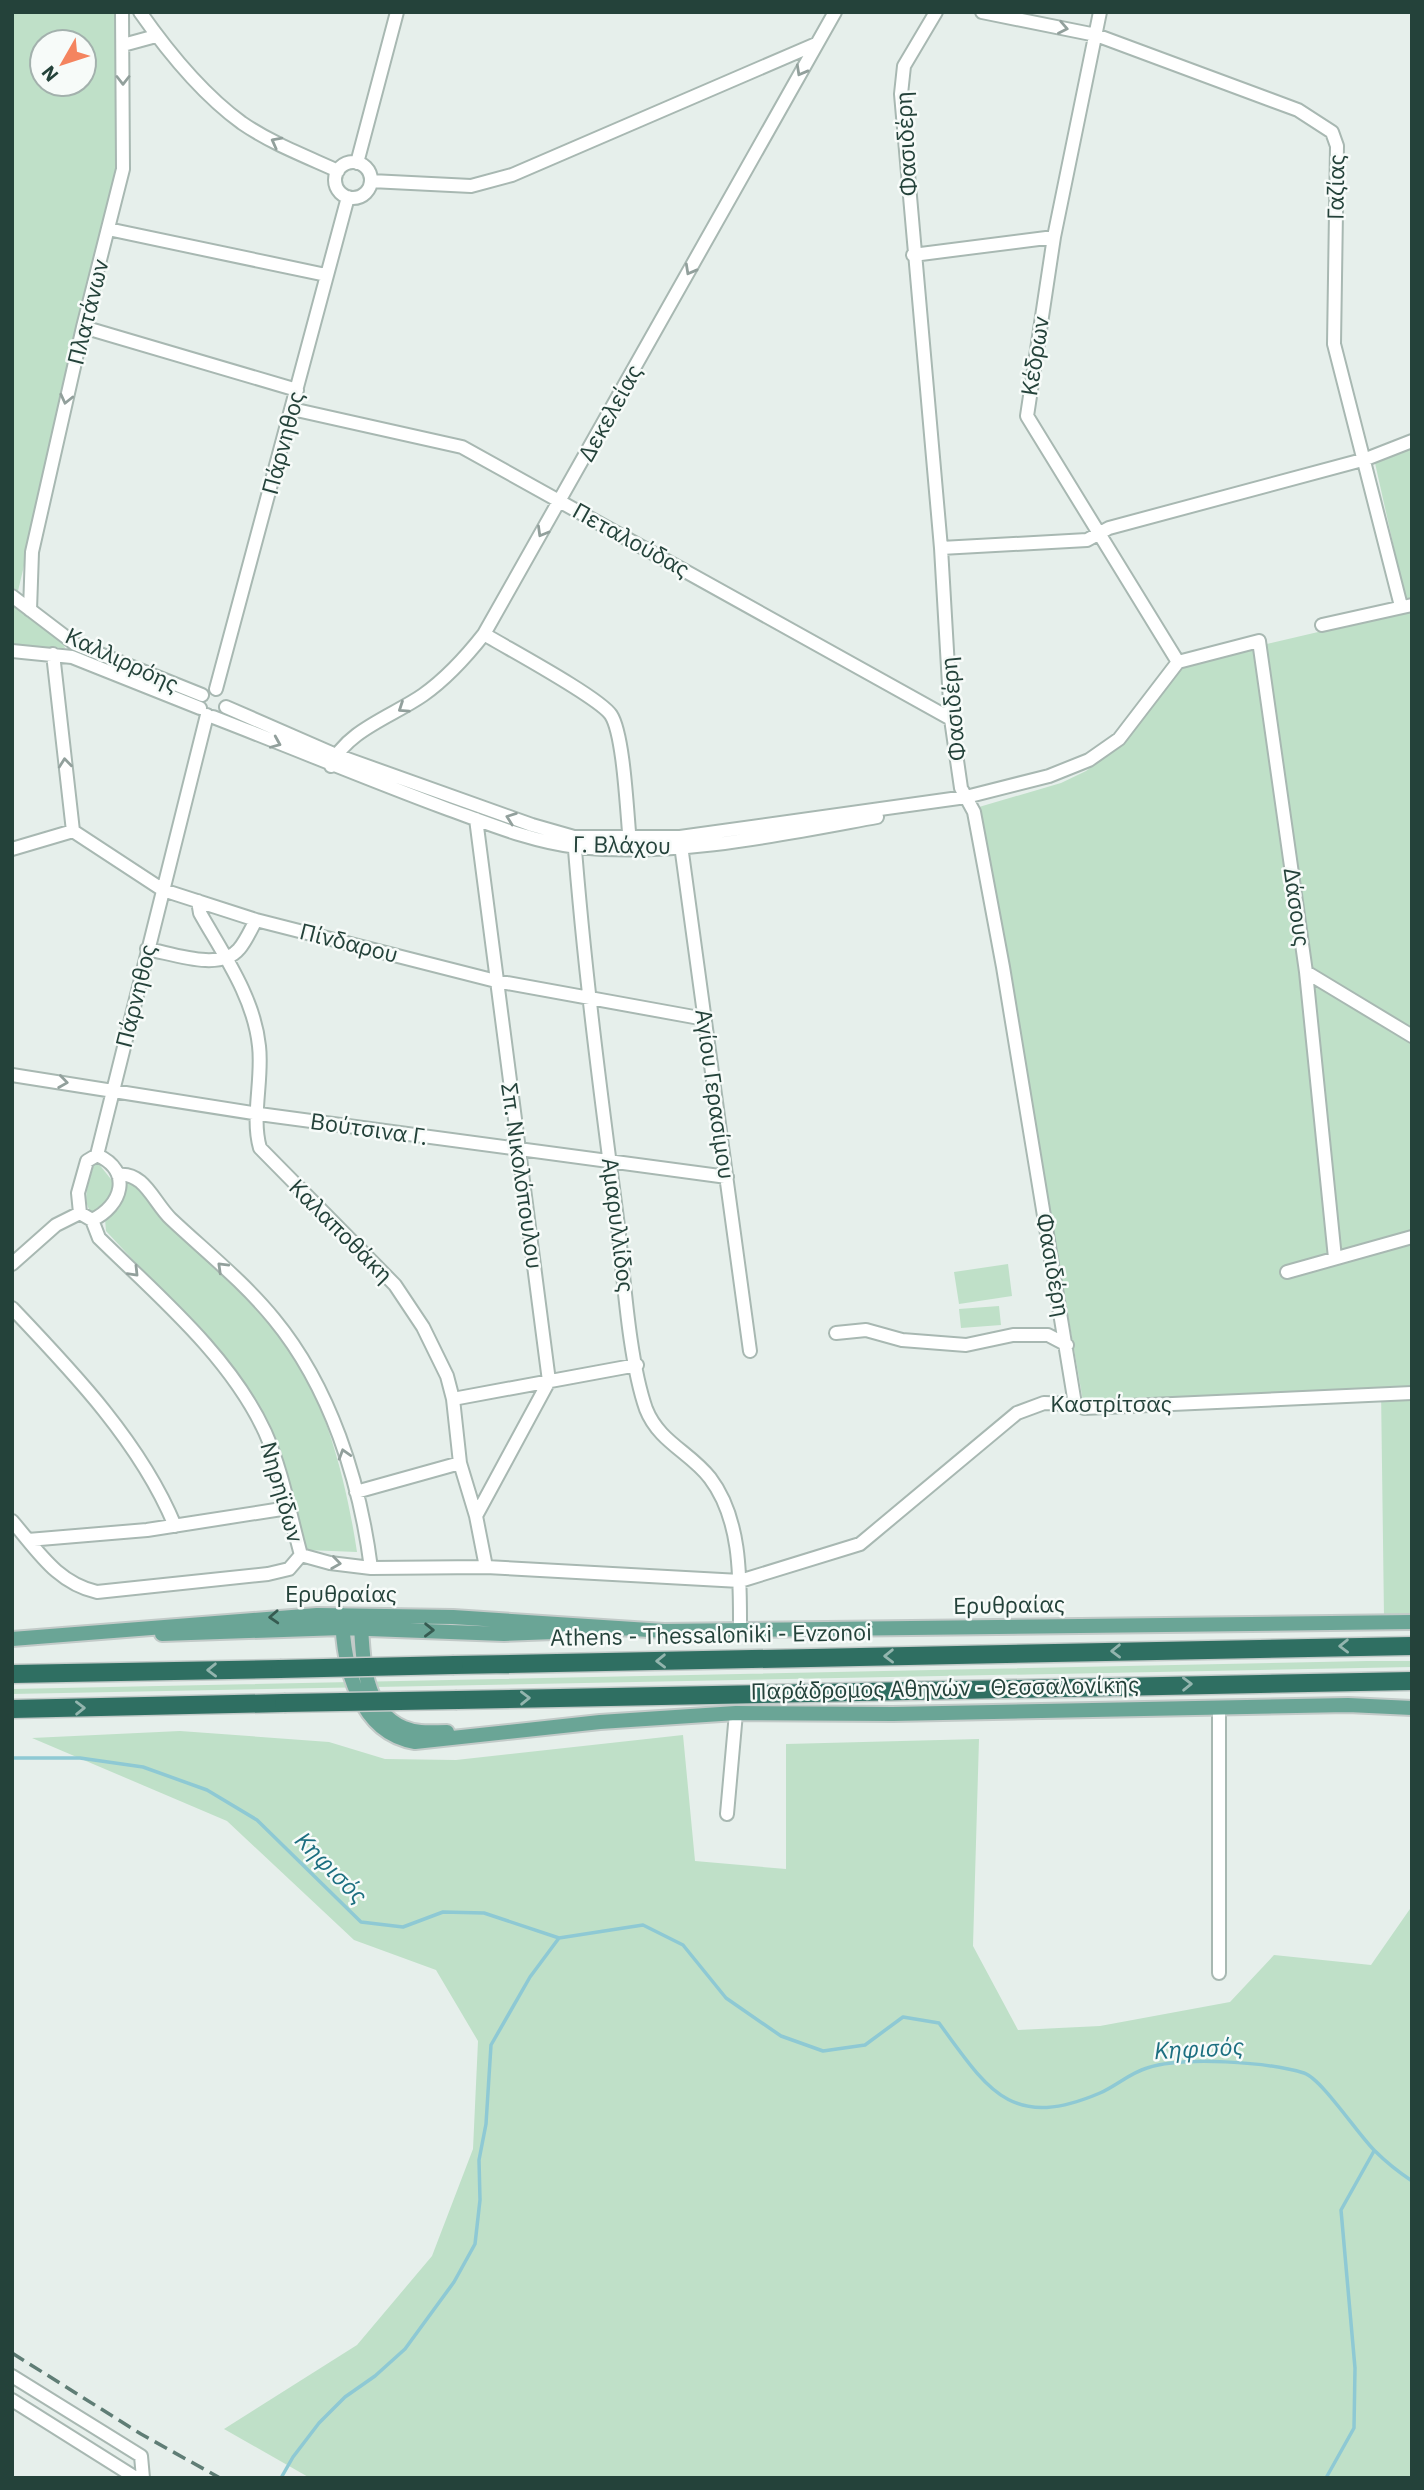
<svg xmlns="http://www.w3.org/2000/svg" width="1424" height="2490" viewBox="0 0 1424 2490" font-family="'IBM Plex Sans',sans-serif">
  <style>
    .green { fill: #bfe0c8; fill-rule: evenodd }
    .lines { fill: none; stroke-linecap: round; stroke-linejoin: round }
    .stream { stroke: #8ec9d4; stroke-width: 3.5 }
    .minor-casing { stroke: #a8b8b2; stroke-width: 16 }
    .major-casing { stroke: #c2cac8; stroke-width: 18 }
    .highway-casing { stroke: #c2cac8; stroke-width: 21 }
    .minor { stroke: #fff; stroke-width: 12 }
    .major { stroke: #6aa596; stroke-width: 14 }
    .highway { stroke: #2f6f62; stroke-width: 18 }
    .rail { stroke: #5f7d75; stroke-width: 3.5; stroke-dasharray: 14 7; stroke-linecap: butt }
    .highway-bridge-casing { stroke: #c2cac8; stroke-width: 21; stroke-linecap: butt }
    .highway-bridge { stroke: #2f6f62; stroke-width: 18 }
    .oneway { stroke: #92a09c }
    .oneway2 { stroke: #365b51 }
    .oneway3 { stroke: #93b5ae }
    .labels { text-anchor: middle; stroke-width: 5; stroke-linejoin: round; paint-order: stroke }
    .street-label { font-size: 23px; fill: #24423a; stroke: #f7fbf9 }
    .water-label { font-size: 24px; font-style: italic; fill: #1c6f80; stroke: #f7fbf9 }
  </style>
  <rect width="100%" height="100%" fill="#e6efeb"/>
  <path class="green" d="M 12,12 L 116,12 L 118,169 L 18,591 L 12,587 ZM 42,42 L 84,42 L 84,84 L 42,84 Z
    M 1412,449 L 1412,1617 L 1384,1617 L 1381,1389 L 1083,1401 L 979,807 L 1061,783 L 1086,771 L 1127,740 L 1185,663 L 1408,611 L 1375,463 Z
    M 12,602 L 63,642 L 65,648 L 12,646 Z
    M 98,1163 L 114,1183 C 112,1198 107,1207 92,1213 C 80,1200 90,1181 94,1164 Z
    M 123,1182 L 136,1184 C 178,1243 244,1282 286,1342 C 326,1399 347,1485 357,1552 L 306,1550 L 282,1464 L 220,1353 L 106,1231 L 105,1219 C 124,1208 122,1205 123,1182 Z
    M 1008,1264 L 1012,1296 L 959,1304 L 954,1272 Z
    M 999,1306 L 1001,1325 L 961,1328 L 959,1309 Z
    M 1367,1661 L 1412,1661 L 1412,1667 L 12,1694 L 12,1689 Z
    M 180,1731 L 329,1742 L 385,1759 L 456,1760 L 683,1735 L 695,1861 L 786,1869 L 786,1744 L 979,1739 L 973,1946 L 1018,2030 L 1100,2026 L 1230,2002 L 1274,1955 L 1371,1965 L 1412,1906 L 1412,2478 L 310,2478 L 224,2429 L 357,2345 L 432,2256 L 473,2149 L 478,2041 L 436,1970 L 354,1940 L 227,1821 L 32,1738 Z"/>
  <g class="lines">
    <path class="stream" d="M 12,1758 L 80,1758 L 143,1767 L 207,1790 L 257,1820 L 361,1922 L 403,1927 L 443,1912 L 484,1913 L 559,1938 L 643,1925 L 683,1945 L 726,1998 L 781,2036 L 823,2051 L 865,2045 L 903,2017 L 939,2023 C 988,2090 1011,2131 1100,2093 C 1116,2086 1130,2073 1147,2068 C 1184,2056 1267,2062 1304,2073 C 1322,2079 1359,2136 1375,2151 C 1386,2162 1400,2173 1412,2181
      M 281,2478 L 293,2457 L 319,2423 L 345,2397 L 375,2376 L 405,2349 L 454,2282 L 475,2244 L 480,2200 L 479,2160 L 486,2124 L 491,2045 L 530,1977 L 559,1938
      M 1326,2478 L 1354,2428 L 1355,2368 L 1341,2210 L 1374,2151"/>
    <g class="minor-casing">
      <path id="minor" d="M 140,12 C 168,52 202,94 242,123 C 271,143 305,156 338,171
        M 936,12 L 904,66 L 901,94 L 941,548 L 951,719 L 961,788 L 974,812 L 1003,967 L 1075,1404
        M 982,12 L 1096,35 L 1298,110 L 1332,132 L 1337,146 L 1334,344 L 1401,606
        M 1100,12 L 1054,237 L 1027,416 L 1178,662
        M 123,45 L 156,36
        M335 180a18 18 0 1 1 36 0a18 18 0 1 1-36 0Z
        M 357,163 L 397,12
        M 371,181 L 471,186 L 512,175 L 816,44
        M 108,229 L 326,275
        M 913,255 L 1054,237
        M 83,327 L 297,390
        M 292,409 L 462,447 L 951,719
        M 941,548 L 1087,540 L 1109,528 L 1366,459 L 1412,441
        M 12,596 L 75,644 L 202,695
        M 30,610 L 32,552 L 83,327 L 123,169 L 122,12
        M 1322,625 L 1412,605
        M 484,634 C 507,648 599,697 611,715 C 624,735 627,815 630,843
        M 12,651 L 72,657 L 200,708
        M 53,654 L 73,831
        M 1178,662 L 1259,641 L 1306,972 L 1335,1258
        M 216,689 L 348,197
        M 226,707 L 336,755 L 532,825 L 574,837 L 680,837 L 966,797 L 1049,776 L 1089,760 L 1119,739 L 1178,662
        M 213,717 C 291,747 367,779 445,808 C 487,823 532,842 577,847 C 677,857 779,835 877,817
        M 331,766 C 345,731 393,716 423,695 C 447,678 466,657 484,634 L 835,12
        M 476,819 L 549,1381 L 476,1516
        M 73,831 L 163,890 L 256,920 L 496,981 L 705,1019
        M 574,837 C 584,967 601,1097 618,1226 C 624,1279 629,1360 646,1409 C 659,1442 690,1452 710,1478 C 742,1520 740,1581 740,1631
        M 680,838 L 750,1351
        M 12,849 L 73,831
        M 198,901 L 200,913 C 223,954 254,997 259,1046 C 263,1079 251,1117 260,1148 L 395,1285 L 423,1327 L 447,1376 L 453,1399 L 460,1463 L 476,1516 L 486,1567
        M 147,949 C 171,953 220,972 239,949 C 246,941 251,929 256,920
        M 1306,972 L 1412,1036
        M 12,1075 L 259,1114 L 727,1177
        M 97,1155 L 207,715
        M 97,1155 C 133,1171 122,1206 92,1220 L 80,1213 L 78,1193 L 87,1161 Z
        M 118,1175 C 144,1171 154,1203 171,1219 C 205,1251 244,1282 274,1319 C 330,1387 360,1481 371,1568
        M 92,1220 L 99,1238 C 157,1295 230,1356 265,1432 C 282,1470 290,1515 301,1555
        M 12,1264 L 56,1225 L 80,1213
        M 1287,1272 L 1412,1237
        M 12,1308 C 73,1372 141,1443 175,1526
        M 836,1333 L 866,1330 L 902,1340 L 966,1345 L 1013,1335 L 1048,1335 L 1067,1345
        M 453,1399 L 637,1365
        M 356,1492 L 460,1463
        M 12,1521 C 38,1551 57,1583 97,1592 L 268,1574 L 289,1569 L 301,1555
        M 28,1540 L 147,1530 L 288,1508
        M 301,1555 L 330,1563 L 371,1568 L 486,1567 L 740,1581 L 860,1544 L 1017,1413 L 1044,1403 L 1075,1404 L 1084,1408 L 1412,1393
        M 727,1814 L 736,1713
        M 1219,1973 L 1219,1707
        M 12,2376 L 141,2456 L 143,2478
        M 12,2400 L 136,2478"/>
    </g>
    <g class="major-casing">
      <path id="major" d="M 342,1615 C 343,1664 358,1733 415,1742 L 600,1722 L 736,1713 L 893,1714 L 1348,1705 L 1412,1708
        M 361,1622 C 362,1657 364,1712 404,1728 C 418,1734 432,1732 447,1732
        M 162,1634 L 342,1628 L 504,1634 L 554,1632
        M 12,1639 L 317,1615 L 453,1617 L 664,1631 L 1412,1622"/>
    </g>
    <g class="highway-casing">
      <path id="highway" d="M 454,1665 L 1412,1646
        M 12,1674 L 280,1669
        M 457,1700 L 1412,1681
        M 12,1709 L 284,1703"/>
    </g>
    <use href="#minor" class="minor"/>
    <use href="#major" class="major"/>
    <use href="#highway" class="highway"/>
    <path class="rail" d="M 12,2353 L 141,2434 L 220,2478"/>
    <g class="highway-bridge-casing">
      <path id="highway-bridge" d="M 280,1669 L 454,1665
        M 284,1703 L 457,1700"/>
    </g>
    <use href="#highway-bridge" class="highway-bridge"/>
  </g>
  <defs><path id="oneway-chevron" d="M-2-3.5L2.5 0L-2 3.5" fill="none" stroke-width="1.6" stroke-linecap="round" stroke-linejoin="round" transform="scale(1.75)"/></defs>
  <g class="oneway">
    <use href="#oneway-chevron" transform="translate(1063 28) rotate(11)"/>
    <use href="#oneway-chevron" transform="translate(801 71) rotate(119)"/>
    <use href="#oneway-chevron" transform="translate(123 80) rotate(90)"/>
    <use href="#oneway-chevron" transform="translate(276 142) rotate(-152)"/>
    <use href="#oneway-chevron" transform="translate(690 270) rotate(119)"/>
    <use href="#oneway-chevron" transform="translate(66 399) rotate(103)"/>
    <use href="#oneway-chevron" transform="translate(542 532) rotate(120)"/>
    <use href="#oneway-chevron" transform="translate(403 708) rotate(146)"/>
    <use href="#oneway-chevron" transform="translate(276 743) rotate(23)"/>
    <use href="#oneway-chevron" transform="translate(65 763) rotate(-96)"/>
    <use href="#oneway-chevron" transform="translate(511 818) rotate(-160)"/>
    <use href="#oneway-chevron" transform="translate(63 1082) rotate(8)"/>
    <use href="#oneway-chevron" transform="translate(222 1267) rotate(-136)"/>
    <use href="#oneway-chevron" transform="translate(134 1272) rotate(46)"/>
    <use href="#oneway-chevron" transform="translate(344 1454) rotate(-107)"/>
    <use href="#oneway-chevron" transform="translate(336 1563) rotate(8)"/>
  </g>
  <g class="oneway2">
    <use href="#oneway-chevron" transform="translate(274 1617) rotate(177)"/>
    <use href="#oneway-chevron" transform="translate(429 1630) rotate(1)"/>
  </g>
  <g class="oneway3">
    <use href="#oneway-chevron" transform="translate(1344 1646) rotate(179)"/>
    <use href="#oneway-chevron" transform="translate(1116 1651) rotate(179)"/>
    <use href="#oneway-chevron" transform="translate(889 1656) rotate(179)"/>
    <use href="#oneway-chevron" transform="translate(661 1661) rotate(179)"/>
    <use href="#oneway-chevron" transform="translate(212 1670) rotate(179)"/>
    <use href="#oneway-chevron" transform="translate(1187 1684) rotate(-1)"/>
    <use href="#oneway-chevron" transform="translate(525 1698) rotate(-1)"/>
    <use href="#oneway-chevron" transform="translate(80 1708) rotate(-1)"/>
  </g>
  <g class="labels">
    <g class="street-label">
      <text transform="translate(906 144) rotate(-93)" y="8">Φασιδέρη</text>
      <text transform="translate(1336 187) rotate(-89)" y="8">Γαζίας</text>
      <text transform="translate(88 312) rotate(-76)" y="8">Πλατάνων</text>
      <text transform="translate(1035 356) rotate(-81)" y="8">Κέδρων</text>
      <text transform="translate(610 413) rotate(-61)" y="8">Δεκελείας</text>
      <text transform="translate(283 443) rotate(-75)" y="8">Πάρνηθος</text>
      <text transform="translate(631 540) rotate(29)" y="8">Πεταλούδας</text>
      <text transform="translate(122 660) rotate(25)" y="8">Καλλιρρόης</text>
      <text transform="translate(953 709) rotate(-95)" y="8">Φασιδέρη</text>
      <text transform="translate(622 845) rotate(1)" y="8">Γ. Βλάχου</text>
      <text transform="translate(1297 907) rotate(82)" y="8">Δάσους</text>
      <text transform="translate(349 943) rotate(14)" y="8">Πίνδαρου</text>
      <text transform="translate(136 996) rotate(-76)" y="8">Πάρνηθος</text>
      <text transform="translate(715 1094) rotate(82)" y="8">Αγίου Γερασίμου</text>
      <text transform="translate(369 1129) rotate(8)" y="8">Βούτσινα Γ.</text>
      <text transform="translate(522 1176) rotate(82)" y="8">Σπ. Νικολόπουλου</text>
      <text transform="translate(618 1225) rotate(83)" y="8">Αμαρυλλίδος</text>
      <text transform="translate(341 1231) rotate(45)" y="8">Καλαποθάκη</text>
      <text transform="translate(1053 1265) rotate(80)" y="8">Φασιδέρη</text>
      <text x="1111" y="1412">Καστρίτσας</text>
      <text transform="translate(282 1492) rotate(74)" y="8">Νηρηϊδων</text>
      <text x="341" y="1602">Ερυθραίας</text>
      <text transform="translate(1009 1605) rotate(-1)" y="8">Ερυθραίας</text>
      <text transform="translate(711 1635) rotate(-1)" y="8">Athens - Thessaloniki - Evzonoi</text>
      <text transform="translate(945 1688) rotate(-1)" y="8">Παράδρομος Αθηνών - Θεσσαλονίκης</text>
    </g>
    <g class="water-label">
      <text transform="translate(331 1868) rotate(45)" y="8">Κηφισός</text>
      <text transform="translate(1199 2049) rotate(-3)" y="8">Κηφισός</text>
    </g>
  </g>
  <rect width="1424" height="2490" fill="none" stroke="#24423a" stroke-width="28"/>
  <g transform="translate(63 63) rotate(231)"><circle r="33" fill="#f7fbf9" stroke="#a3b1ad" stroke-width="2"/>
  <path d="M0-5L12 26L0 18L-12 26Z" fill="#f4845f"/>
  <text y="-10" font-size="19" font-weight="bold" text-anchor="middle" fill="#24423a">N</text>
  </g>
</svg>
